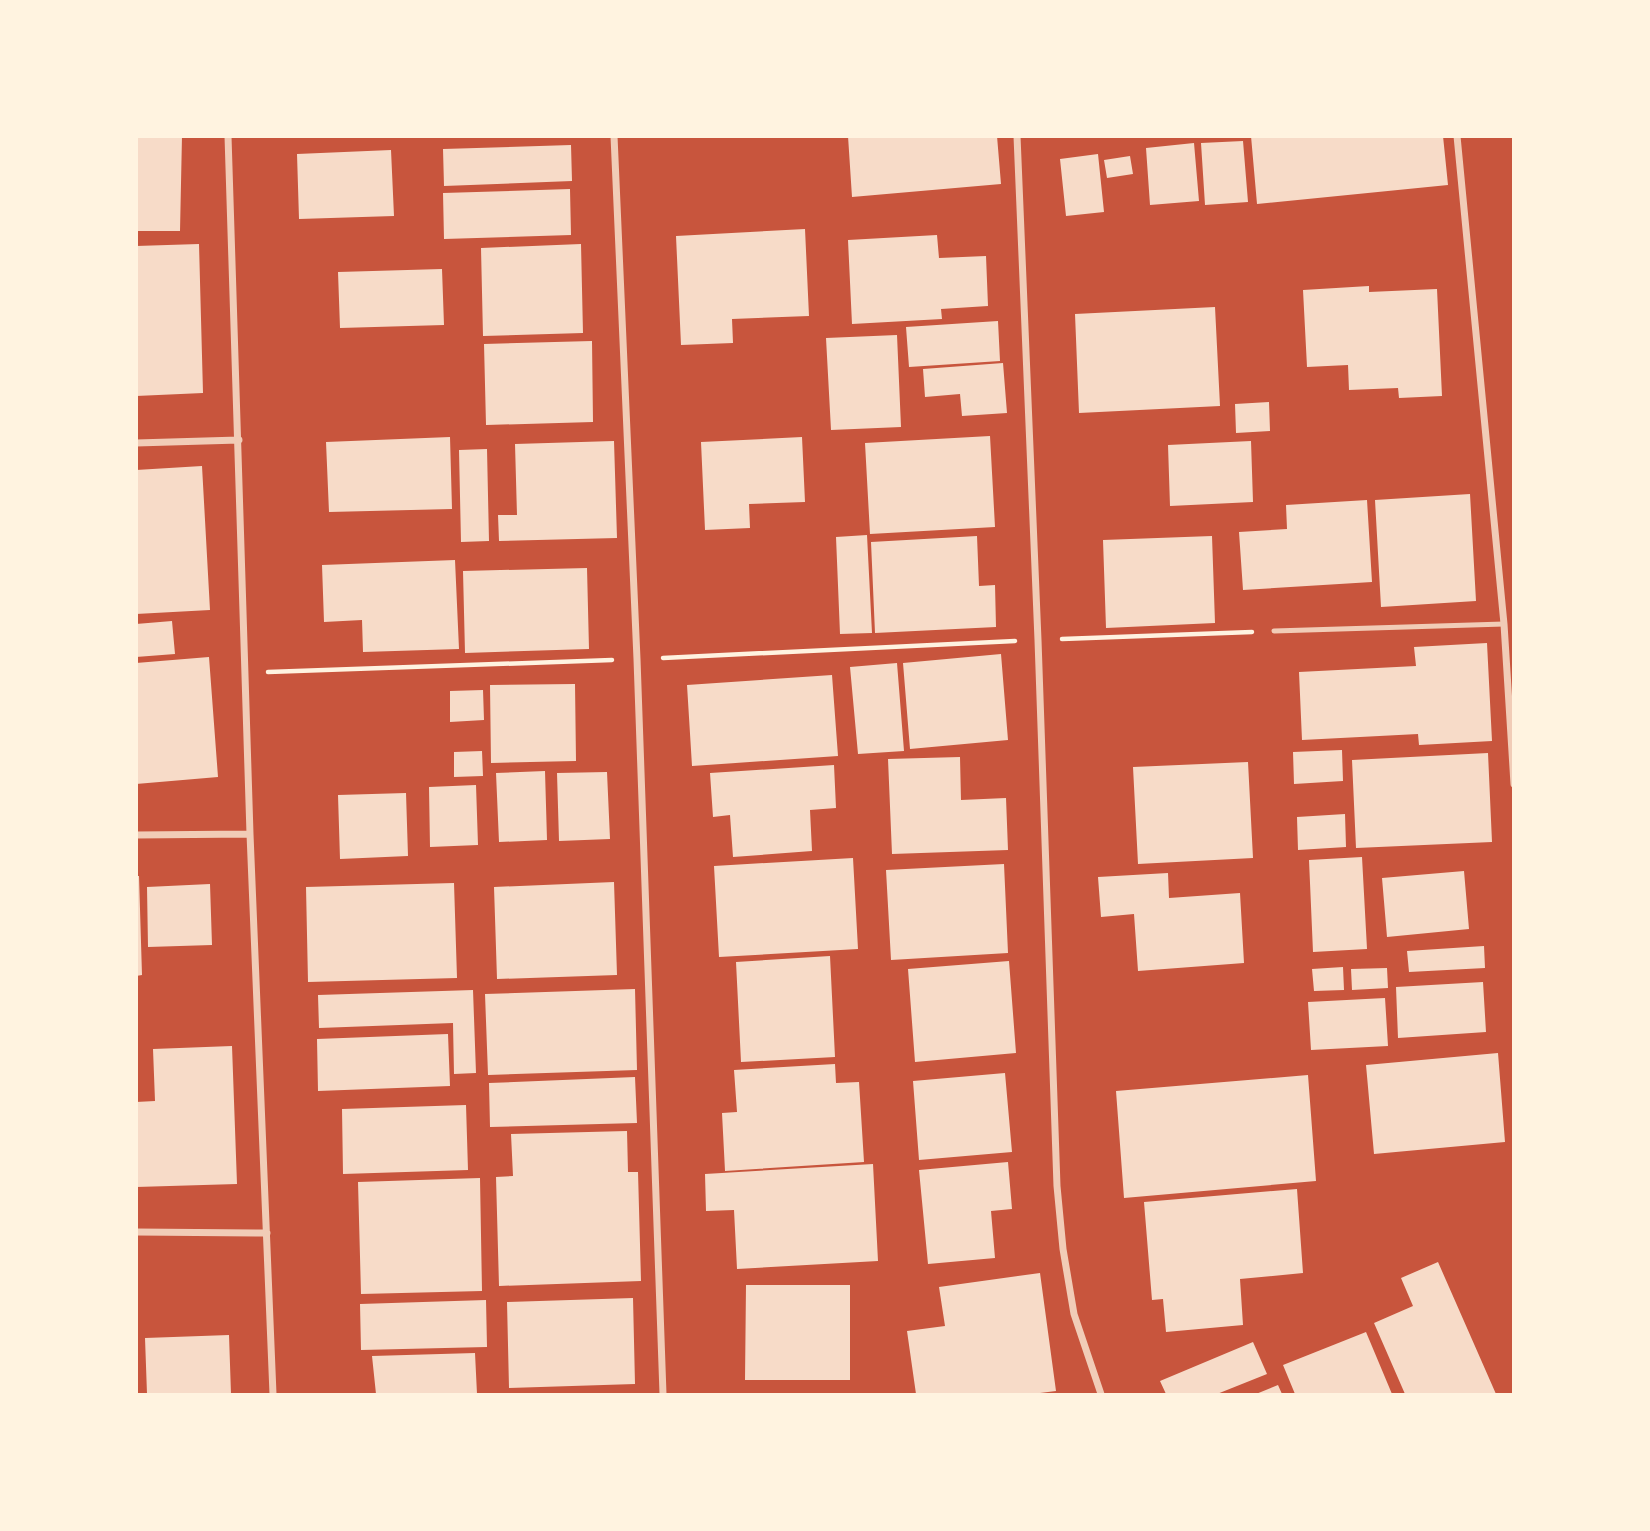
<svg xmlns="http://www.w3.org/2000/svg" width="1650" height="1531" viewBox="0 0 1650 1531" font-family="Lato,sans-serif">
  <style>
    .building { fill: #f7dbc8 }
    .lines { fill: none; stroke-linecap: round; stroke-linejoin: round }
    .path { stroke: #fff3e0; stroke-width: 4.5 }
    .service { stroke: #f1ccb7; stroke-width: 5 }
    .minor { stroke: #f1ccb7; stroke-width: 7 }
  </style>
  <rect width="100%" height="100%" fill="#c8553d"/>
  <path class="building" d="M 136,136 L 182,136 L 180,231 L 136,231 Z
    M 848,136 L 997,136 L 1001,184 L 852,197 Z
    M 1251,136 L 1443,136 L 1448,185 L 1257,204 Z
    M 1243,141 L 1248,202 L 1205,205 L 1201,143 Z
    M 1194,143 L 1199,201 L 1150,205 L 1146,148 Z
    M 571,145 L 572,181 L 444,186 L 443,149 Z
    M 391,150 L 394,216 L 299,219 L 297,154 Z
    M 1098,154 L 1104,212 L 1066,216 L 1060,159 Z
    M 1130,156 L 1133,174 L 1107,178 L 1104,160 Z
    M 570,189 L 571,235 L 444,239 L 443,193 Z
    M 805,229 L 809,316 L 732,319 L 733,343 L 681,345 L 676,236 Z
    M 937,235 L 939,258 L 986,256 L 988,306 L 941,309 L 942,319 L 852,324 L 848,240 Z
    M 199,244 L 203,393 L 136,396 L 136,246 Z
    M 581,244 L 583,333 L 483,336 L 481,248 Z
    M 442,269 L 444,325 L 340,328 L 338,272 Z
    M 1369,286 L 1369,292 L 1437,289 L 1442,396 L 1399,398 L 1398,388 L 1349,390 L 1348,365 L 1307,367 L 1303,290 Z
    M 1215,307 L 1220,406 L 1079,413 L 1075,314 Z
    M 998,321 L 1000,361 L 909,367 L 906,327 Z
    M 897,335 L 901,427 L 831,430 L 826,338 Z
    M 592,341 L 593,422 L 486,425 L 484,344 Z
    M 1003,363 L 1007,413 L 962,416 L 960,394 L 925,397 L 923,369 Z
    M 1269,402 L 1270,431 L 1236,433 L 1235,404 Z
    M 990,436 L 995,527 L 870,534 L 865,443 Z
    M 450,437 L 452,509 L 329,512 L 326,442 Z
    M 802,437 L 805,502 L 749,504 L 750,528 L 705,530 L 701,442 Z
    M 614,441 L 617,538 L 499,541 L 498,515 L 517,515 L 515,444 Z
    M 1251,441 L 1253,502 L 1170,506 L 1168,445 Z
    M 487,449 L 489,541 L 461,542 L 459,450 Z
    M 202,466 L 210,610 L 136,614 L 136,470 Z
    M 1470,494 L 1476,601 L 1381,607 L 1375,500 Z
    M 1367,500 L 1372,582 L 1243,590 L 1239,532 L 1287,529 L 1286,505 Z
    M 867,535 L 872,633 L 840,634 L 836,537 Z
    M 977,536 L 979,586 L 995,585 L 996,627 L 875,633 L 871,542 Z
    M 1212,536 L 1215,623 L 1106,628 L 1103,540 Z
    M 455,560 L 459,649 L 363,652 L 362,620 L 324,622 L 322,565 Z
    M 587,568 L 589,649 L 465,653 L 463,571 Z
    M 172,621 L 175,654 L 136,657 L 136,624 Z
    M 1487,643 L 1492,741 L 1419,745 L 1418,734 L 1302,740 L 1299,672 L 1416,666 L 1414,647 Z
    M 1001,654 L 1008,740 L 910,749 L 903,663 Z
    M 209,657 L 218,777 L 136,784 L 136,663 Z
    M 897,663 L 904,751 L 858,754 L 850,667 Z
    M 832,675 L 838,756 L 692,766 L 687,685 Z
    M 575,684 L 576,761 L 491,763 L 490,685 Z
    M 483,690 L 484,720 L 450,722 L 450,691 Z
    M 1342,750 L 1343,781 L 1294,784 L 1293,752 Z
    M 482,751 L 483,776 L 454,777 L 454,752 Z
    M 1488,753 L 1492,842 L 1356,848 L 1352,760 Z
    M 960,757 L 961,800 L 1006,798 L 1008,850 L 892,854 L 888,759 Z
    M 1248,762 L 1253,858 L 1138,864 L 1133,767 Z
    M 834,765 L 836,808 L 810,810 L 812,851 L 733,857 L 730,815 L 713,817 L 710,773 Z
    M 545,771 L 547,840 L 499,842 L 496,773 Z
    M 607,772 L 610,839 L 559,841 L 557,773 Z
    M 476,785 L 478,845 L 430,847 L 429,787 Z
    M 406,793 L 408,856 L 340,859 L 338,795 Z
    M 1345,814 L 1346,847 L 1298,850 L 1297,817 Z
    M 1362,857 L 1367,949 L 1313,952 L 1309,860 Z
    M 853,858 L 858,949 L 719,957 L 714,866 Z
    M 1004,864 L 1008,953 L 891,960 L 886,870 Z
    M 1464,871 L 1469,929 L 1387,937 L 1382,878 Z
    M 1168,873 L 1169,898 L 1240,893 L 1244,963 L 1138,971 L 1134,914 L 1101,917 L 1098,877 Z
    M 136,876 L 139,876 L 142,975 L 136,976 Z
    M 614,882 L 617,975 L 497,979 L 494,887 Z
    M 454,883 L 457,978 L 308,982 L 306,887 Z
    M 210,884 L 212,945 L 148,947 L 147,887 Z
    M 1484,946 L 1485,968 L 1409,972 L 1407,951 Z
    M 830,956 L 835,1057 L 741,1062 L 736,962 Z
    M 1009,961 L 1016,1053 L 915,1062 L 908,969 Z
    M 1343,967 L 1344,990 L 1314,991 L 1312,969 Z
    M 1387,968 L 1388,988 L 1352,990 L 1351,969 Z
    M 1483,982 L 1486,1032 L 1398,1038 L 1396,987 Z
    M 635,989 L 637,1070 L 488,1075 L 485,994 Z
    M 473,990 L 476,1073 L 454,1074 L 453,1023 L 319,1028 L 318,995 Z
    M 1385,998 L 1388,1046 L 1311,1050 L 1308,1002 Z
    M 448,1034 L 450,1086 L 318,1091 L 317,1039 Z
    M 232,1046 L 237,1184 L 136,1187 L 136,1102 L 155,1101 L 153,1049 Z
    M 1498,1053 L 1505,1142 L 1374,1154 L 1366,1065 Z
    M 835,1064 L 836,1083 L 859,1082 L 864,1162 L 725,1171 L 722,1113 L 737,1112 L 734,1070 Z
    M 1005,1073 L 1012,1152 L 919,1160 L 913,1081 Z
    M 1308,1075 L 1316,1181 L 1124,1198 L 1116,1091 Z
    M 635,1077 L 637,1123 L 490,1127 L 489,1083 Z
    M 466,1105 L 468,1170 L 343,1174 L 342,1109 Z
    M 627,1131 L 628,1172 L 638,1172 L 641,1281 L 499,1286 L 496,1177 L 513,1176 L 511,1134 Z
    M 1008,1162 L 1012,1209 L 991,1211 L 995,1258 L 928,1264 L 919,1170 Z
    M 873,1164 L 878,1261 L 737,1269 L 734,1210 L 706,1211 L 705,1174 Z
    M 480,1178 L 482,1291 L 361,1294 L 358,1182 Z
    M 1297,1189 L 1303,1273 L 1240,1279 L 1243,1325 L 1166,1332 L 1163,1299 L 1152,1300 L 1144,1202 Z
    M 1438,1262 L 1496,1394 L 1405,1394 L 1374,1323 L 1413,1306 L 1401,1278 Z
    M 1040,1273 L 1056,1391 L 1032,1394 L 916,1394 L 907,1331 L 945,1326 L 939,1287 Z
    M 746,1285 L 850,1285 L 850,1380 L 745,1380 Z
    M 633,1298 L 635,1384 L 509,1388 L 507,1302 Z
    M 486,1300 L 487,1347 L 361,1350 L 360,1304 Z
    M 1366,1332 L 1392,1394 L 1295,1394 L 1283,1365 Z
    M 229,1335 L 231,1394 L 147,1394 L 145,1338 Z
    M 1253,1342 L 1267,1374 L 1217,1394 L 1166,1394 L 1160,1381 Z
    M 475,1353 L 477,1394 L 376,1394 L 372,1356 Z
    M 1278,1385 L 1282,1394 L 1256,1394 Z"/>
  <g class="lines">
    <path class="path" d="M 1062,639 L 1252,632
      M 663,658 L 1015,641
      M 268,672 L 612,660"/>
    <path class="service" d="M 1274,631 L 1504,624"/>
    <path class="minor" d="M 228,136 L 250,834 L 273,1394
      M 614,136 L 637,659 L 663,1394
      M 1017,136 L 1038,640 L 1057,1186 L 1063,1249 L 1074,1314 L 1101,1394
      M 1457,136 L 1504,624 L 1514,784
      M 136,443 L 239,440
      M 136,835 L 250,834
      M 136,1232 L 267,1233"/>
  </g>
  <rect width="1650" height="1531" fill="none" stroke="#fff3e0" stroke-width="276"/>
</svg>
